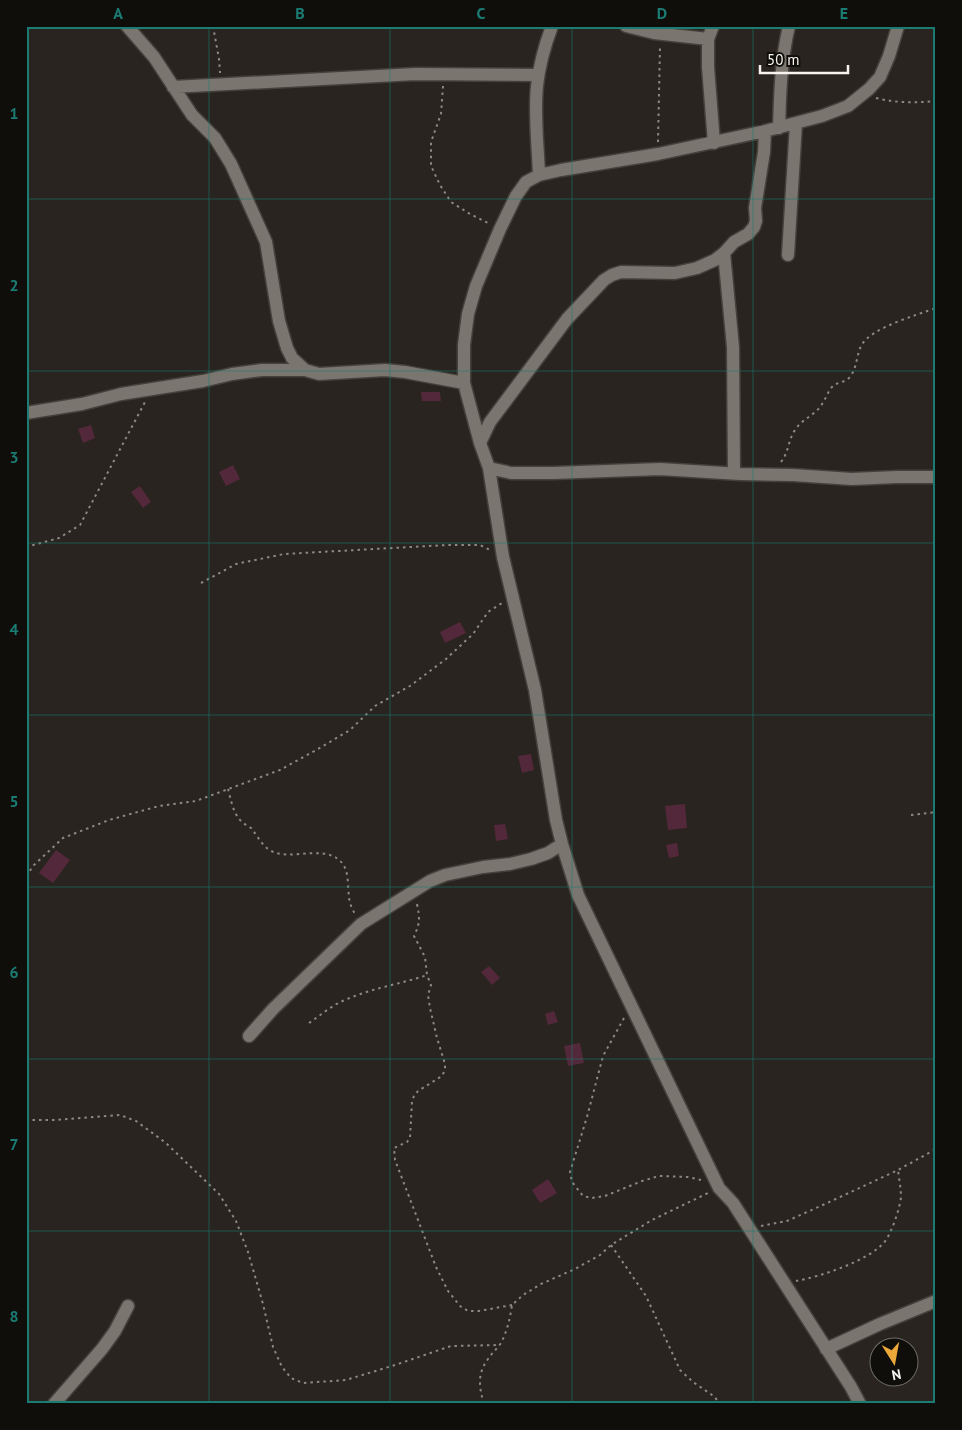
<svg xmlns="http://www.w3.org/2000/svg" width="962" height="1430" viewBox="0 0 962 1430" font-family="'PT Sans',sans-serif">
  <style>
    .building { fill: #53283a }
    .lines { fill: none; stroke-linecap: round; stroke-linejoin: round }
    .street-casing { stroke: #44413c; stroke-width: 15 }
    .path { stroke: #8c8884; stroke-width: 2; stroke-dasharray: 2.5 4; stroke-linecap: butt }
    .street { stroke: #7a756e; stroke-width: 12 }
    .grid { fill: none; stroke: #1b7c74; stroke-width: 1; stroke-opacity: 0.55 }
    .neatline { fill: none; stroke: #1b7c74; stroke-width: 2 }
    .grid-label { font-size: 16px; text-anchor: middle; font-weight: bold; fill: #1b7c74 }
  </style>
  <rect width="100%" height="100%" fill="#29241f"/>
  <path class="building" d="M 421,392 L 440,392 L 441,401 L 422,401 Z
    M 91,425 L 95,438 L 83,443 L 78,429 Z
    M 233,465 L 240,479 L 226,486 L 219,472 Z
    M 140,486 L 151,502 L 143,508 L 131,492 Z
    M 460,622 L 466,633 L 445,643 L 440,632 Z
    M 531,754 L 534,770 L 522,773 L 518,756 Z
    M 685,804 L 687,828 L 668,830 L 665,806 Z
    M 505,824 L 508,839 L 496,841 L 494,825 Z
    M 677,843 L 679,856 L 669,858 L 666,845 Z
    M 56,850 L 70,860 L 53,883 L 39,873 Z
    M 489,966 L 500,978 L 492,985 L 481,972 Z
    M 554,1011 L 558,1022 L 548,1025 L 545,1014 Z
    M 580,1043 L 584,1063 L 568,1066 L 564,1046 Z
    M 548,1179 L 557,1193 L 540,1203 L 532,1190 Z"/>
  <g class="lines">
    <g class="street-casing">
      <path id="street" d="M 127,26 L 154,57 L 192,115 L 215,138 L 231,164 L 266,242 L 279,321 L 287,348 L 292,358 L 305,370 L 319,374 L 385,370 L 405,372 L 464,383
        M 626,26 L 654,33 L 708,39
        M 713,26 L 708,39 L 708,67 L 714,143
        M 173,87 L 415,74 L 538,75
        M 779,128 C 780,93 781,60 789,26
        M 539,175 C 538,146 534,115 537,86 C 539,66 545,45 552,26
        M 724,253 L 733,347 L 734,473
        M 788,255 L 796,123
        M 26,413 L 82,404 L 121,394 L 203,381 L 232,374 L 262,370 L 305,370
        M 480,443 L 490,422 L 567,319 L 604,280 L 612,275 L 621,272 L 675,273 L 697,268 L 715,260 L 724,253 L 734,242 L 748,234 L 754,227 L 756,221 L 755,208 L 764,152 L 765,131
        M 489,468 L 511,473 L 553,473 L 660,469 L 740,474 L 793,475 L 852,479 L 897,477 L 936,477
        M 249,1036 L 273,1009 L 361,924 L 430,881 L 445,875 L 483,867 L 510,864 L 531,859 L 548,853 L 562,844
        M 826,1349 L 880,1324 L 936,1301
        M 54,1404 L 102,1349 L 115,1331 L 128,1306
        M 860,1404 L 851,1387 L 733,1203 L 719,1188 L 578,895 L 562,844 L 556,820 L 535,690 L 503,557 L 489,468 L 480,443 L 464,383 L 464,345 L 468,314 L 476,286 L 500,229 L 516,196 L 526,182 L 539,175 L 561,170 L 658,154 L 765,131 L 822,116 L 848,106 L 869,89 L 880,77 L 889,56 L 898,26"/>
    </g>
    <path class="path" d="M 213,26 L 219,59 L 220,73
      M 443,86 L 441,114 L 431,142 L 431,166 L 440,185 L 451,202 L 470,214 L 490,224
      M 876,98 C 896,103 915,103 936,101
      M 658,142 L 660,47
      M 781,462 C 789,452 788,440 795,430 C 801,420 813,416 820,407 C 825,401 827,393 832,387 C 836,382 844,383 849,378 C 857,369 856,357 861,346 C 870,328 917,315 936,308
      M 26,547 L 59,538 L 80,525 L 145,402
      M 201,583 L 236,564 L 284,554 L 447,545 L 480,545 L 490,550
      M 228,789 C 231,800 233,813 241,821 C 244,824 248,826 251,828 C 257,835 261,844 268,849 C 287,863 321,844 339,860 C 350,869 347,884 349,896 C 349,902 352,909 355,914
      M 911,815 L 936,812
      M 26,876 L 34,865 L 63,838 L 109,820 L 159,806 L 196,801 L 280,770 L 318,749 L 350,730 L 375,706 L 410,686 L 446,659 L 473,634 L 488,612 L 502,603
      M 417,904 C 420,918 420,924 414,936 L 425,957 L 427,975 L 431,985 L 428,995 L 430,1008 L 437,1038 L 445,1064 L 445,1070 L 442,1076 L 418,1091 L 414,1096 L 412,1101 L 410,1138 L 407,1142 L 394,1148 L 395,1160 L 436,1267 L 448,1291 L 460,1306 L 468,1311 L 479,1311 L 512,1305
      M 624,1018 L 603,1056 L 587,1117 L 570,1172 L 572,1182 L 583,1196 L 592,1198 L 605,1196 L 642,1181 L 659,1176 L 688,1177 L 701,1180
      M 309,1023 C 321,1015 332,1005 345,1000 C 372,988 401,984 427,975
      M 26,1120 L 55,1120 L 120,1115 L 136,1121 L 166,1143 L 219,1194 L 236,1221 L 248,1252 L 263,1304 L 273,1347 L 282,1367 L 291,1378 L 303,1383 L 346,1380 L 395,1365 L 451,1346 L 500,1345
      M 761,1226 L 787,1221 L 825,1204 L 898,1170 L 936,1149
      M 611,1245 L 646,1296 L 680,1370 L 693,1382 L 715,1397 L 719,1404
      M 796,1281 C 819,1277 872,1260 886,1240 C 892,1231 900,1208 901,1197 C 901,1188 899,1179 898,1170
      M 484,1404 C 479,1387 477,1374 488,1359 C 492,1353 497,1349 501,1343 C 507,1331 510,1319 512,1305 L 523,1295 L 541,1284 L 575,1269 L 600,1255 L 611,1245 L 652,1220 L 708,1193"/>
    <use href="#street" class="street"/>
  </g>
  <path class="grid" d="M 209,26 L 209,1404M 390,26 L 390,1404M 572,26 L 572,1404M 753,26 L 753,1404M 26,199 L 936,199M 26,371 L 936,371M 26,543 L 936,543M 26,715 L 936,715M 26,887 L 936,887M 26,1059 L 936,1059M 26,1231 L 936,1231"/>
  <rect width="962" height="1430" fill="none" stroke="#100e0b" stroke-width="55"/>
  <g transform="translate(894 1362) rotate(169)"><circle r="24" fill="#100e0b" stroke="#6c6a67"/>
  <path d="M0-4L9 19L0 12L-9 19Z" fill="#eba93a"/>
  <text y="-8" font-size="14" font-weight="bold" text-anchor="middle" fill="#f7f4f0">N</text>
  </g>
  <path d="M760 65v8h88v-8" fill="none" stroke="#f7f4f0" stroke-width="2.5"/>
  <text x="767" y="65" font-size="15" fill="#f7f4f0" stroke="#100e0b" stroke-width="4" paint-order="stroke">50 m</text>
  <rect x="28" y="28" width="906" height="1374" class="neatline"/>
  <g class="grid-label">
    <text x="118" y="19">A</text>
    <text x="300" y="19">B</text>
    <text x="481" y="19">C</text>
    <text x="662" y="19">D</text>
    <text x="844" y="19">E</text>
    <text x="14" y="119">1</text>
    <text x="14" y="291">2</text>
    <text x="14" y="463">3</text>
    <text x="14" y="635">4</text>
    <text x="14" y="807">5</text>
    <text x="14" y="978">6</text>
    <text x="14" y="1150">7</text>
    <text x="14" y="1322">8</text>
  </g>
</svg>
